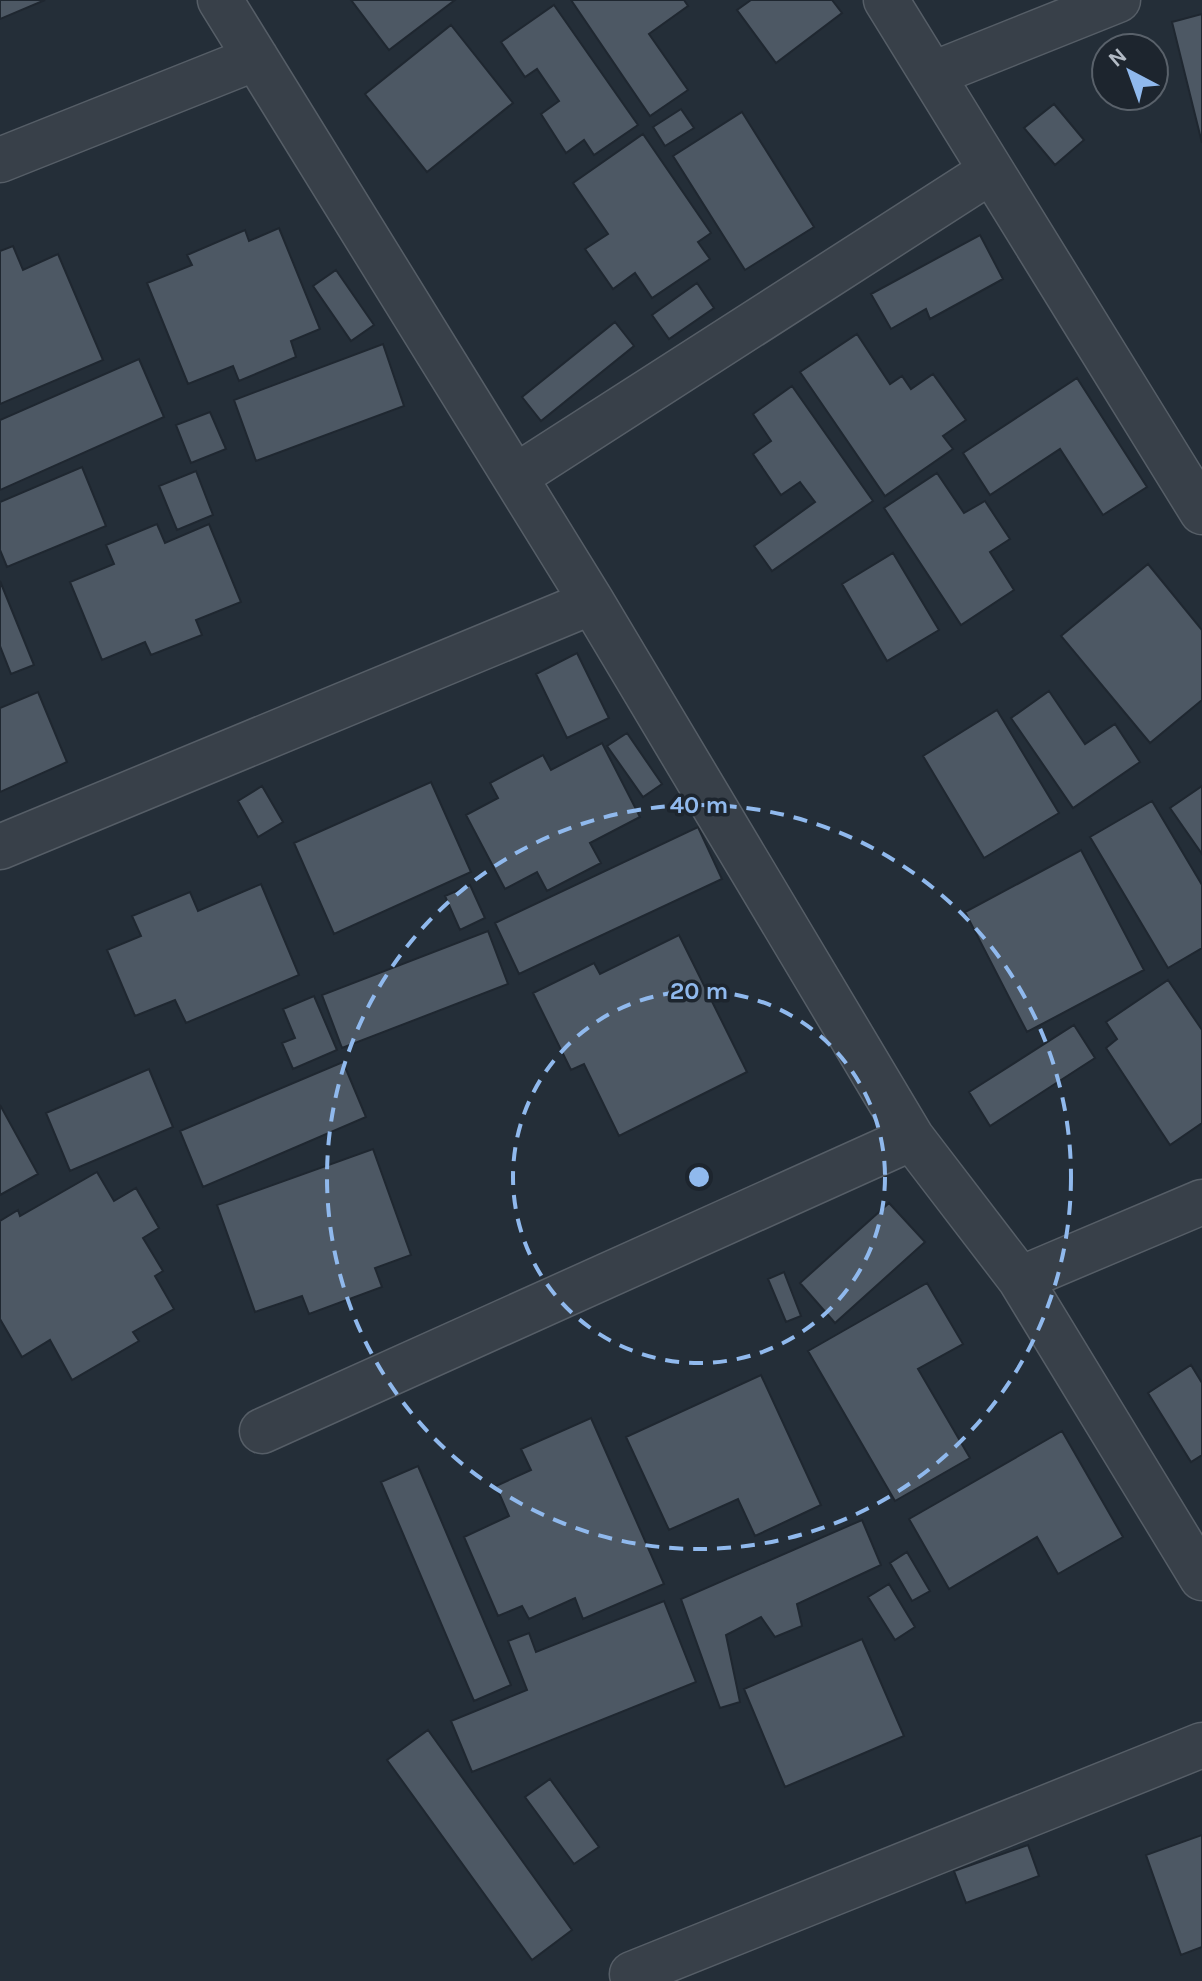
<svg xmlns="http://www.w3.org/2000/svg" width="1202" height="1981" viewBox="0 0 1202 1981" font-family="Karla,sans-serif">
  <style>
    .building { fill: #4d5864; stroke: #1f2730; stroke-width: 2 }
    .lines { fill: none; stroke-linecap: round; stroke-linejoin: round }
    .minor-casing { stroke: #565e67; stroke-width: 47 }
    .minor { stroke: #384049; stroke-width: 44 }
    .ring { fill: none; stroke: #90b9ed; stroke-width: 4; stroke-dasharray: 14 10 }
    .centre { fill: #90b9ed; stroke: #1d252e; stroke-width: 4 }
    .ring-label { font-size: 24px; text-anchor: middle; font-weight: bold; fill: #90b9ed; stroke: #1d252e; stroke-width: 7; stroke-linejoin: round; paint-order: stroke }
  </style>
  <rect width="100%" height="100%" fill="#242e38"/>
  <path class="building" d="M 0,0 L 45,0 L 0,19 Z
    M 351,0 L 455,0 L 389,50 Z
    M 571,0 L 684,0 L 688,6 L 649,34 L 688,90 L 650,116 Z
    M 751,0 L 832,0 L 842,13 L 776,63 L 737,10 Z
    M 554,5 L 638,125 L 594,155 L 584,140 L 566,153 L 541,114 L 559,101 L 537,69 L 525,77 L 501,42 Z
    M 1202,14 L 1202,143 L 1172,22 Z
    M 451,25 L 513,103 L 427,172 L 365,94 Z
    M 1054,104 L 1084,140 L 1055,165 L 1024,128 Z
    M 681,109 L 694,128 L 665,146 L 653,127 Z
    M 742,112 L 814,227 L 745,270 L 673,156 Z
    M 643,134 L 711,233 L 698,242 L 710,259 L 652,298 L 635,273 L 613,289 L 585,249 L 608,234 L 573,183 Z
    M 279,228 L 320,329 L 291,341 L 296,357 L 239,381 L 233,366 L 188,384 L 147,283 L 192,265 L 187,255 L 245,230 L 249,241 Z
    M 980,235 L 1003,279 L 930,319 L 926,309 L 891,329 L 871,294 Z
    M 13,246 L 23,270 L 58,254 L 103,360 L 0,404 L 0,251 Z
    M 336,270 L 374,325 L 351,341 L 313,286 Z
    M 697,283 L 714,308 L 669,339 L 652,315 Z
    M 615,322 L 634,346 L 541,421 L 522,397 Z
    M 857,334 L 890,384 L 902,376 L 911,389 L 933,374 L 966,420 L 943,436 L 953,449 L 885,496 L 800,372 Z
    M 383,344 L 404,406 L 256,461 L 234,400 Z
    M 139,359 L 164,417 L 0,490 L 0,420 Z
    M 1077,378 L 1147,487 L 1103,515 L 1060,449 L 990,495 L 963,453 Z
    M 792,386 L 873,501 L 772,571 L 754,546 L 815,502 L 800,482 L 781,495 L 753,454 L 771,441 L 753,414 Z
    M 210,412 L 226,449 L 191,463 L 176,425 Z
    M 82,467 L 106,526 L 7,567 L 0,550 L 0,502 Z
    M 196,471 L 213,515 L 177,530 L 159,486 Z
    M 937,473 L 964,513 L 985,501 L 1010,539 L 990,552 L 1014,590 L 961,625 L 884,508 Z
    M 157,524 L 165,543 L 209,524 L 241,602 L 196,620 L 202,635 L 151,655 L 145,642 L 102,660 L 70,582 L 114,564 L 106,545 Z
    M 893,553 L 939,630 L 887,661 L 842,584 Z
    M 1148,564 L 1202,630 L 1202,700 L 1150,743 L 1061,636 Z
    M 0,581 L 34,665 L 11,674 L 0,646 Z
    M 577,653 L 609,718 L 567,738 L 536,674 Z
    M 1049,691 L 1085,744 L 1115,724 L 1140,762 L 1073,808 L 1011,718 Z
    M 38,692 L 67,762 L 0,792 L 0,708 Z
    M 997,710 L 1059,813 L 984,858 L 923,756 Z
    M 627,733 L 662,784 L 643,797 L 607,746 Z
    M 602,743 L 640,817 L 590,843 L 601,863 L 547,891 L 537,872 L 505,889 L 466,815 L 498,798 L 490,783 L 543,755 L 551,770 Z
    M 431,782 L 471,872 L 334,934 L 294,843 Z
    M 262,786 L 283,822 L 258,837 L 238,801 Z
    M 1202,786 L 1202,854 L 1170,808 Z
    M 1152,801 L 1202,885 L 1202,948 L 1168,968 L 1090,837 Z
    M 698,827 L 722,879 L 519,974 L 495,923 Z
    M 1081,850 L 1144,970 L 1027,1032 L 965,912 Z
    M 261,884 L 299,975 L 186,1023 L 175,1000 L 135,1016 L 107,950 L 141,936 L 132,916 L 190,892 L 198,911 Z
    M 470,885 L 485,918 L 460,930 L 445,896 Z
    M 488,931 L 508,984 L 342,1048 L 322,995 Z
    M 679,935 L 747,1072 L 619,1136 L 584,1064 L 571,1070 L 533,993 L 594,963 L 600,974 Z
    M 1168,980 L 1202,1030 L 1202,1123 L 1170,1145 L 1106,1048 L 1117,1039 L 1106,1022 Z
    M 314,996 L 337,1050 L 293,1069 L 282,1043 L 295,1038 L 283,1009 Z
    M 1074,1025 L 1095,1058 L 990,1126 L 969,1092 Z
    M 343,1062 L 366,1117 L 203,1187 L 180,1131 Z
    M 149,1069 L 173,1127 L 70,1171 L 46,1113 Z
    M 0,1105 L 38,1174 L 0,1195 Z
    M 373,1149 L 411,1255 L 375,1268 L 382,1287 L 309,1314 L 302,1296 L 255,1312 L 217,1205 Z
    M 97,1172 L 114,1201 L 136,1188 L 159,1228 L 143,1238 L 163,1271 L 155,1276 L 174,1309 L 133,1332 L 139,1341 L 72,1380 L 50,1340 L 22,1357 L 0,1319 L 0,1221 L 18,1210 L 20,1216 Z
    M 889,1203 L 925,1242 L 835,1323 L 800,1283 Z
    M 784,1272 L 801,1316 L 786,1322 L 768,1279 Z
    M 927,1283 L 963,1344 L 918,1369 L 970,1458 L 895,1501 L 808,1351 Z
    M 1191,1365 L 1202,1383 L 1202,1455 L 1191,1462 L 1148,1393 Z
    M 761,1375 L 821,1505 L 755,1536 L 738,1499 L 669,1530 L 626,1437 Z
    M 591,1418 L 664,1584 L 583,1619 L 575,1598 L 529,1619 L 522,1606 L 498,1616 L 464,1537 L 509,1516 L 496,1486 L 531,1470 L 521,1449 Z
    M 1062,1431 L 1123,1537 L 1058,1574 L 1037,1537 L 949,1589 L 909,1519 Z
    M 418,1466 L 511,1685 L 474,1701 L 381,1482 Z
    M 862,1520 L 881,1565 L 797,1604 L 802,1626 L 775,1637 L 761,1617 L 726,1635 L 740,1702 L 720,1708 L 681,1599 Z
    M 907,1552 L 930,1591 L 912,1601 L 890,1563 Z
    M 889,1584 L 915,1627 L 895,1640 L 868,1597 Z
    M 664,1601 L 696,1682 L 472,1772 L 451,1721 L 527,1690 L 508,1641 L 529,1633 L 536,1652 Z
    M 862,1639 L 904,1736 L 785,1787 L 744,1689 Z
    M 428,1730 L 572,1930 L 532,1960 L 387,1760 Z
    M 550,1779 L 599,1847 L 574,1864 L 525,1797 Z
    M 1202,1835 L 1202,1947 L 1181,1955 L 1146,1855 Z
    M 1028,1845 L 1039,1876 L 966,1903 L 954,1871 Z"/>
  <g class="lines">
    <g class="minor-casing">
      <path id="minor" d="M 220,0 L 592,602 L 912,1138 L 1020,1279 L 1202,1578
        M 886,0 L 1202,512
        M 933,74 L 1118,0
        M 0,160 L 256,58
        M 515,477 L 991,171
        M 0,847 L 592,602
        M 1020,1279 L 1202,1202
        M 262,1431 L 912,1138
        M 632,1974 L 1202,1745"/>
    </g>
    <use href="#minor" class="minor"/>
  </g>
  <g class="ring">
    <circle cx="699" cy="1177" r="186"/>
    <circle cx="699" cy="1177" r="372"/>
  </g>
  <circle cx="699" cy="1177" r="12" class="centre"/>
  <g class="ring-label">
    <text x="699" y="813">40 m</text>
    <text x="699" y="999">20 m</text>
  </g>
  <g transform="translate(1130 72) rotate(319)"><circle r="38" fill="#1d252e" stroke="#59616a" stroke-width="2"/>
  <path d="M0-6L14 30L0 20L-14 30Z" fill="#90b9ed"/>
  <text y="-12" font-size="22" font-weight="bold" text-anchor="middle" fill="#b3bbc5">N</text>
  </g>
</svg>
